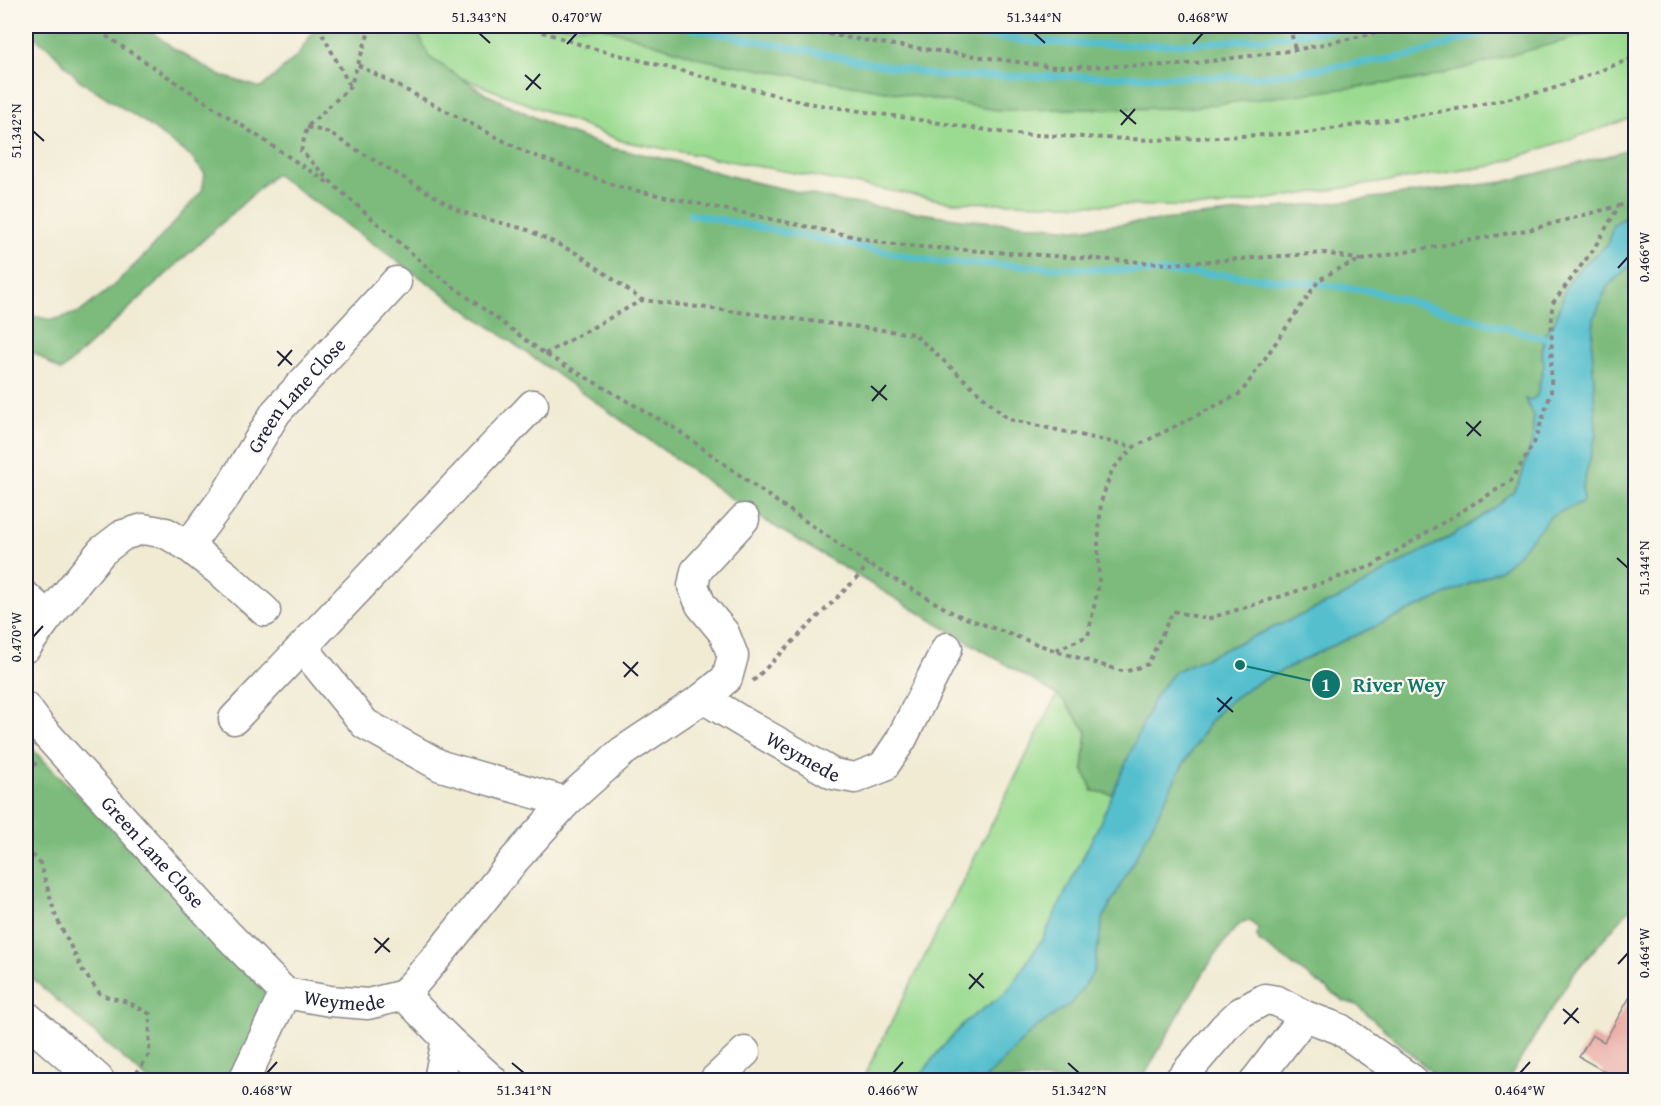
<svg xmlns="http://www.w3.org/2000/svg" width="1661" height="1106" viewBox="0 0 1661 1106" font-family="'Gentium Book Plus',serif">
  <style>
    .green { fill: #9bdb91; stroke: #5e7e66; stroke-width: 1.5 }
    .forest { fill: #7cbb7b; stroke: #4f6e5b; stroke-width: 1.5 }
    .water { fill: #54bfce; stroke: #3b7084; stroke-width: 1.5 }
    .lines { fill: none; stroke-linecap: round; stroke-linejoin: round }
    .stream { stroke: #54bfce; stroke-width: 7 }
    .building { fill: #e9aba4 }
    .minor-casing { stroke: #8a8688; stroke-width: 33 }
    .major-casing { stroke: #8a8688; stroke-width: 36 }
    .path { stroke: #8a8688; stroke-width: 4; stroke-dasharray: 4.5 4.5; stroke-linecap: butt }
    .minor { stroke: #fff; stroke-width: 30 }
    .major { stroke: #fff; stroke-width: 33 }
    .ticks { fill: none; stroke: #22223b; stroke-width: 2 }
    .labels { text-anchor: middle; stroke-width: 4.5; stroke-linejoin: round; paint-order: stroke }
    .street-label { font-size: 20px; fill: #22223b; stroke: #fbf7ec }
    .leader { fill: none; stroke: #0f766e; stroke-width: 2 }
    .callout-dot { fill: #0f766e; stroke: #fbf7ec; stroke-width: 2 }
    .mark-label { font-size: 18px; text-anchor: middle; font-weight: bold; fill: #fff }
    .callout-label { font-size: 21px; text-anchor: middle; font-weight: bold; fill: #0f766e; stroke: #fbf7ec; stroke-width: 4.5; stroke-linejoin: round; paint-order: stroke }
    .neatline { fill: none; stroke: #22223b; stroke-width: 2 }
    .ticks-label { font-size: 15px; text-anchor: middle; fill: #22223b }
  </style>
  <rect width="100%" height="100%" fill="#fbf7ec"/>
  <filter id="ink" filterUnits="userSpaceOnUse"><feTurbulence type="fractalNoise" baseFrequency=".0167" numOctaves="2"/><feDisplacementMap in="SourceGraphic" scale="12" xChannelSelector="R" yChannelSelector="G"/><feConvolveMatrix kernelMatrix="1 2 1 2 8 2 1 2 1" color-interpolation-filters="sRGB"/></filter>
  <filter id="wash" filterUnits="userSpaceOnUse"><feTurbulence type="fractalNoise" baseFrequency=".008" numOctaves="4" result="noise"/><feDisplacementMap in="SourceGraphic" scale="24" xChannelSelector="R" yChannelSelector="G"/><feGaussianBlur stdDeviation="1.35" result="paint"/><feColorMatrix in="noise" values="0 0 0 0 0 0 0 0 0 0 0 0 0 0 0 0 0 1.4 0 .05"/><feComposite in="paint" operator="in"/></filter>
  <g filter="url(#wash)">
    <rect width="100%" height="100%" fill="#f1ebd4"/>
    <path class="green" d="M 398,26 L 1635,26 L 1635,117 L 1491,166 L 1216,207 L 951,202 L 622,141 L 388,49 Z
      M 1057,695 L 1065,702 L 1087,732 L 1083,769 L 1093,791 L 1113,794 L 1098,827 L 1043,938 L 1007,992 L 966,1021 L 939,1051 L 917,1080 L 862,1080 Z"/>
    <path class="forest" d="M 26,26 L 144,26 L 173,48 L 219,75 L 261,88 L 298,55 L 317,26 L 415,26 L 429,57 L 484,93 L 563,131 L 611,148 L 671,160 L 753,182 L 844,202 L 962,219 L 1074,229 L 1356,200 L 1503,182 L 1615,154 L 1635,145 L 1635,219 L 1621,219 L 1613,226 L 1609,243 L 1579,269 L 1555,321 L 1546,332 L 1541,351 L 1544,364 L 1537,396 L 1531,400 L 1525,400 L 1533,415 L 1533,437 L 1520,482 L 1513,492 L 1496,507 L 1454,535 L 1404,561 L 1342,597 L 1176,671 L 1153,701 L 1113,794 L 1093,791 L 1083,769 L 1087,732 L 1065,702 L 1057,695 L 749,511 L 275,174 L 61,371 L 26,347 L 26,315 L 53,320 L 80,312 L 112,287 L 146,254 L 202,191 L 205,174 L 191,157 L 143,121 L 79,80 L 47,46 L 26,31 Z
      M 600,26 L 1618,26 L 1424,79 L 1185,108 L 996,110 L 706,60 Z
      M 1635,264 L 1635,903 L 1573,974 L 1508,1080 L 1440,1080 L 1357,1005 L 1344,1001 L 1259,941 L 1257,936 L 1258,929 C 1255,926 1252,921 1247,921 C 1227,921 1155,1058 1142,1080 L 984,1080 L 1034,1029 L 1073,1002 L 1089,979 L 1094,970 L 1103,918 L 1147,836 L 1178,773 L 1211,720 L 1225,705 L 1251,686 L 1323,650 L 1500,570 L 1514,558 L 1551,515 L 1582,502 L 1584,498 L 1582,489 L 1596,435 L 1592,343 L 1594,318 L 1607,287 L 1626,269 Z
      M 26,743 L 276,993 L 234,1080 L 148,1080 L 26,973 Z"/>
    <path class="water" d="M 1621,219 L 1635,219 L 1635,264 L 1626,269 L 1607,287 L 1594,318 L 1592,343 L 1596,435 L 1582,489 L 1584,498 L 1582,502 L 1551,516 L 1514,558 L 1500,570 L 1323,650 L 1251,686 L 1225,705 L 1211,720 L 1178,773 L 1147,836 L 1103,918 L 1094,970 L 1089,979 L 1073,1002 L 1034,1029 L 984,1080 L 917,1080 L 939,1051 L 966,1021 L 1007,992 L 1043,938 L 1098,827 L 1153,701 L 1160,689 L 1176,671 L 1342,597 L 1404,561 L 1454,535 L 1496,507 L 1513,492 L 1520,482 L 1533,438 L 1533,415 L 1525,399 L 1531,400 L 1537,396 L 1544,364 L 1541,351 L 1546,332 L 1555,321 L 1567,285 L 1579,269 L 1609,243 L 1613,226 Z"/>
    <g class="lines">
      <path class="stream" d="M 679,26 L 940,76 L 1258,77 L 1410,56 L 1506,26
        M 897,26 C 952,33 1006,40 1061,43 C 1136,47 1214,44 1289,36
        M 1295,34 L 1339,29 L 1351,26
        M 690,214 L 938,262 L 1227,275 L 1313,283 L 1371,291 L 1551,340"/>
    </g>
    <g id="blocks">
      <path class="building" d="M 1635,988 L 1635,1069 L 1629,1080 L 1600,1080 L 1604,1071 L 1579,1057 L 1592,1035 L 1604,1042 Z"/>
    </g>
  </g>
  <g filter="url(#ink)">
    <use href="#blocks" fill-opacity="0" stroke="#8a8688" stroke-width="1.5"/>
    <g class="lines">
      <g class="minor-casing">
        <g id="minor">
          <path id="s1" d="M 188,546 L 226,495 L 276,412 L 396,282"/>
          <path d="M 26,597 L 48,617"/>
          <path d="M 26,647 L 48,617 L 102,551 L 123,535 L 143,529 L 166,533 L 188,546 L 226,576 L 265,611"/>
          <path d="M 303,648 L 365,724 L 441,766 L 566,802"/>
          <path id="s2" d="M 703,698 L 746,724 L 833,774 L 855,778 L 883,767 L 901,740 L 947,648"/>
          <path id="s3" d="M 26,708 L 40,727 L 227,934 L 285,993"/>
          <path d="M 234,719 L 533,405"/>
          <path id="s4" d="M 285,993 L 330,1001 L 368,1004 L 404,995 L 441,952 L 515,859 L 566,802 L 622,752 L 703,698 L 727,678 L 733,656 L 724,633 L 701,605 L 693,586 L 696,571 L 744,519"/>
          <path d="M 404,995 L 447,1039 L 492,1080"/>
          <path d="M 244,1080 L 285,993"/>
          <path d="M 439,1080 L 447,1039"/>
          <path d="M 715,1080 L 745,1052"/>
          <path d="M 1180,1080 L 1225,1027 L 1240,1013 L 1265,999 L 1277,1001 L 1305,1016 L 1340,1029 L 1412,1080"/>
          <path d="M 1256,1080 L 1305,1016"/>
        </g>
      </g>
      <g class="major-casing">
        <path id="major" d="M 26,1018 L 97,1080"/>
      </g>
      <path class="path" d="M 91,26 L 330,184
        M 318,26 L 350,86
        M 371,26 L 350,87 L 307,127 L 301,151 L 336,187 L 432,271 L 545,354 L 676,429 L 763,492 L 868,564 L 955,614 L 1056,651 L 1125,672 L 1148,664 L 1173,611 L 1207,619 L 1276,598 L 1372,566 L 1511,481 L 1534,443 L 1551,393 L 1552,304 L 1593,250 L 1619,206 L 1636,199
        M 525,26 L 588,47 L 807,103 L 1013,134 L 1153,140 L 1306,133 L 1463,108 L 1549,90 L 1636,57
        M 784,26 L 873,42 L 1054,67 L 1179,65 L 1295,50 L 1410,26
        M 1290,26 L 1295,50
        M 358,65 L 525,152 L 619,187 L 894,245 L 1169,264 L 1325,253 L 1361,260
        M 307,127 L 327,132 L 461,212 L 528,230 L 578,254 L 642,300 L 914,334 L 1008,419 L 1134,447
        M 545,354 L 642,300
        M 1056,650 L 1088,636 L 1099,583 L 1098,545 L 1101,502 L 1112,470 L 1134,447 L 1241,393 L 1319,280 L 1340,268 L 1361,260 L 1532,229 L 1618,206
        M 753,681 L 860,575 L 868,564
        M 26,771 L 39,761
        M 26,848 L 40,863 L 56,917 L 83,971 L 101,995 L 128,1002 L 150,1014 L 149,1055 L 132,1080"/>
      <use href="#minor" class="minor"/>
      <use href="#major" class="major"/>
    </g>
  </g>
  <path class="ticks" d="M 479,33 L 490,43M 1034,33 L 1045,43M 567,44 L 577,33M 1193,44 L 1203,33M 525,75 L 541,89M 526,90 L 540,74M 1120,110 L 1136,124M 1121,125 L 1135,109M 33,131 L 44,141M 1618,268 L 1628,257M 277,351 L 292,365M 278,366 L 292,350M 871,386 L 887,400M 872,401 L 886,385M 1466,422 L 1481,436M 1467,436 L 1481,421M 1617,558 L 1628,568M 33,637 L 43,626M 623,662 L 638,676M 624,677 L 638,662M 1217,698 L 1233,712M 1218,712 L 1232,697M 374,938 L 390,952M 375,953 L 389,938M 1618,964 L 1628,953M 969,974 L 984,988M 969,989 L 983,973M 1563,1009 L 1579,1023M 1564,1024 L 1578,1008M 512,1063 L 524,1073M 1068,1063 L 1079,1073M 267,1073 L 277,1062M 893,1073 L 903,1062M 1520,1073 L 1530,1062"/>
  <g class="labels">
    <g class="street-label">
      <text dy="7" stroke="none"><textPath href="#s1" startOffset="186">Green Lane Close</textPath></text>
      <text dy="7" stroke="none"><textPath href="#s2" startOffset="116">Weymede</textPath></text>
      <text dy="7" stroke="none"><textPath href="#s3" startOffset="192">Green Lane Close</textPath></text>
      <text dy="7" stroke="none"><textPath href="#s4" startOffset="60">Weymede</textPath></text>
    </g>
  </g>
  <path class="leader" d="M1240 665L1326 684"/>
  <g class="callout-dot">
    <circle cx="1240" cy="665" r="6"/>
    <circle cx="1326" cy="684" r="15"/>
  </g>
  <g class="mark-label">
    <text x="1326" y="691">1</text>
  </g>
  <g class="callout-label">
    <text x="1399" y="692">River Wey</text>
  </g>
  <rect width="1661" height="1106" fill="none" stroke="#fbf7ec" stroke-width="66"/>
  <rect x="33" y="33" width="1595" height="1040" class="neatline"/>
  <g class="ticks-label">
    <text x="479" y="22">51.343°N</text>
    <text x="577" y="22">0.470°W</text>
    <text x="1034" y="22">51.344°N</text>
    <text x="1203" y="22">0.468°W</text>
    <text transform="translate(16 131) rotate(-90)" y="5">51.342°N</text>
    <text transform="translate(1644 257) rotate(-90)" y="5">0.466°W</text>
    <text transform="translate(1644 568) rotate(-90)" y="5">51.344°N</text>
    <text transform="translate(16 637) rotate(-90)" y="5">0.470°W</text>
    <text transform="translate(1644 953) rotate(-90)" y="5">0.464°W</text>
    <text x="267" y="1095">0.468°W</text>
    <text x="524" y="1095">51.341°N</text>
    <text x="893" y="1095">0.466°W</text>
    <text x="1079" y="1095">51.342°N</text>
    <text x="1520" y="1095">0.464°W</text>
  </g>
</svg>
